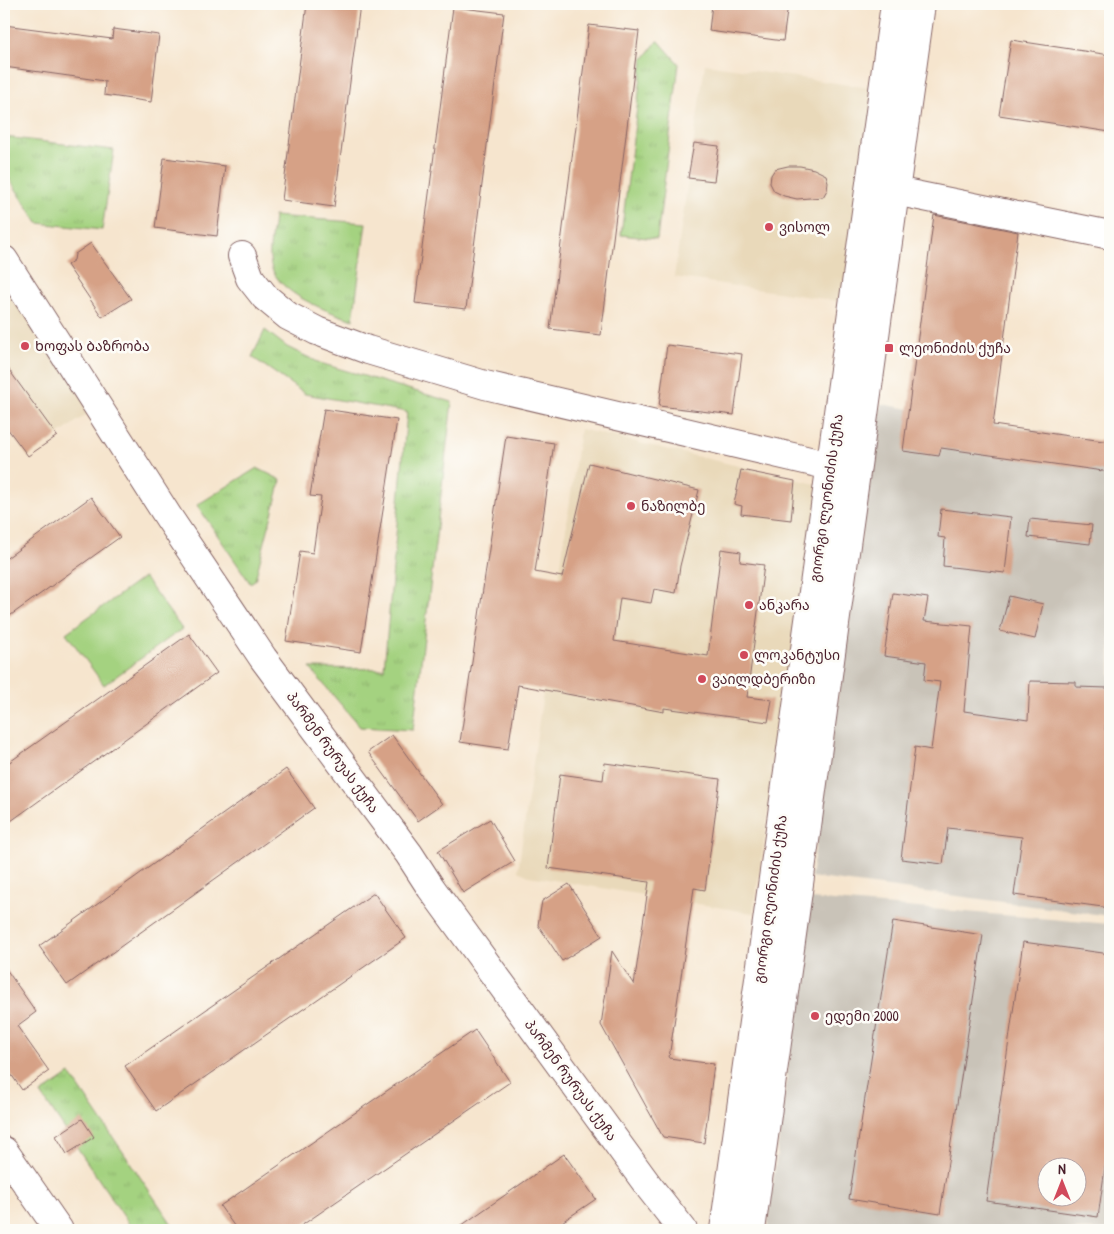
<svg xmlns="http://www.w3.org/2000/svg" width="1114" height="1234" viewBox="0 0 1114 1234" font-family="'Patrick Hand','Noto Sans Georgian',sans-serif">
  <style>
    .built { fill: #e9d9ba }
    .industrial { fill: #c9c3b8; fill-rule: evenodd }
    .grass { fill: url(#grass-tufts); stroke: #777856 }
    .garden { fill: #a4d280; stroke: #777856 }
    .building { fill: #d6a186; fill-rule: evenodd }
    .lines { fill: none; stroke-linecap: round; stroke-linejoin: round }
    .street-casing { stroke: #866464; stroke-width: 30 }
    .secondary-casing { stroke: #866464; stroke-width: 30 }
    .street { stroke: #fff; stroke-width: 28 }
    .secondary { stroke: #fff; stroke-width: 28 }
    .poi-dot { fill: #d1495b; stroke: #fdfcf7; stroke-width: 2 }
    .labels { text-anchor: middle; stroke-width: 5; stroke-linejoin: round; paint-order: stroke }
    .poi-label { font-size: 14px; fill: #4a1f2b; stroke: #fdfcf7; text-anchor: start }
    .street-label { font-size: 14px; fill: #4a1f2b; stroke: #fdfcf7 }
  </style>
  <defs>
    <pattern id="grass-tufts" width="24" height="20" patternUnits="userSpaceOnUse" patternTransform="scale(1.25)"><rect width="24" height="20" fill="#a4d280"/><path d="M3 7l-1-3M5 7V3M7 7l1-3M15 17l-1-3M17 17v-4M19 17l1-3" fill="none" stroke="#8fb46f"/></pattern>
  </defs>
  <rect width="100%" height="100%" fill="#fdfcf7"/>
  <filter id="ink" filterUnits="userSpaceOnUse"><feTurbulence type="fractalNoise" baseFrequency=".02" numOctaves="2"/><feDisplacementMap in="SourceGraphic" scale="10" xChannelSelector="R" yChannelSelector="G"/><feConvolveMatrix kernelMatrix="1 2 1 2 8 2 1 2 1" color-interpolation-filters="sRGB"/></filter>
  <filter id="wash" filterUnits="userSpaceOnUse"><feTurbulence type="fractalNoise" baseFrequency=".0096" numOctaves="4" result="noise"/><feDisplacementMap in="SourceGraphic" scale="20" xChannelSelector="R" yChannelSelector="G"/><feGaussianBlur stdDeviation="1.12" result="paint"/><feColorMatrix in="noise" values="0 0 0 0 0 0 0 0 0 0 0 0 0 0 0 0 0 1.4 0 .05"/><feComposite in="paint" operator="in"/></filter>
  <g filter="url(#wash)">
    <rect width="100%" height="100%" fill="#f6e5ce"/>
    <path class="built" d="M 705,64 L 877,89 L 845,302 L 674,277 Z
      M 4,280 L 91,411 L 28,457 L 4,424 Z
      M 580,429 L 820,485 L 753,913 L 529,876 L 518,871 Z"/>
    <path class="industrial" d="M 881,404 L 1110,443 L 1110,916 L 811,877 Z
      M 810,899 L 1110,924 L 1110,1230 L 767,1230 ZM 1046,1166 L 1076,1166 L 1076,1196 L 1046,1196 Z"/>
    <path class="grass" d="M 658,40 L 679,64 L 657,239 L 621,235 L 643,60 Z
      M 4,137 L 114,150 L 102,230 L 38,223 L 4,171 Z
      M 274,216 L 366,223 L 353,320 C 327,311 270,292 270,258 C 269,245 273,230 274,216 Z
      M 265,330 L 287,347 L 320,363 L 452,402 L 413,730 L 360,727 L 310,668 L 384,669 L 407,412 L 305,394 L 252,357 Z
      M 257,468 L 281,480 L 255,580 L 250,583 L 197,505 Z
      M 70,1074 L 176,1230 L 133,1230 L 41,1094 Z"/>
    <path class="garden" d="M 144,577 L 182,629 L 104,685 L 66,633 Z"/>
    <g id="blocks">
      <path class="building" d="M 307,4 L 360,4 L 334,207 L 282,200 Z
        M 712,4 L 788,4 L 783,41 L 709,31 Z
        M 453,7 L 504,13 L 466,309 L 415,303 Z
        M 4,25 L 112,39 L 113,29 L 159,35 L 151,102 L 104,95 L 105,81 L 4,67 Z
        M 589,25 L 639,31 L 601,335 L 550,329 Z
        M 1011,40 L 1110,55 L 1110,132 L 999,115 Z
        M 694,143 L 719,146 L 714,181 L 688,178 Z
        M 164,158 L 225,166 L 217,236 L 155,228 Z
        M 788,166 L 800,166 L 814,169 L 826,175 L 828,182 L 827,190 L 823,197 L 797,199 L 784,196 L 774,191 L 770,183 L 771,175 L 775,169 Z
        M 934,215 L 1018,232 L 993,425 L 1110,442 L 1110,472 L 941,448 L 939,456 L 903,451 Z
        M 91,243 L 131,299 L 102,317 L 67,265 L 74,260 L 75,254 Z
        M 667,345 L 742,354 L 734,415 L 659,406 Z
        M 4,363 L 57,436 L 28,456 L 4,424 Z
        M 324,409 L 397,420 L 361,652 L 286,641 L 300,551 L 313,553 L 321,497 L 310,496 Z
        M 506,436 L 554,443 L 535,572 L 562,577 L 589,463 L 699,490 L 680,566 L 676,593 L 654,589 L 651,603 L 620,598 L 614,641 L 708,656 L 721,549 L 741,552 L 740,562 L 764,565 L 747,697 L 772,700 L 768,722 L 664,708 L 664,712 L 518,685 L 508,749 L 460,742 Z
        M 741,470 L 795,481 L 791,520 L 741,514 L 742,506 L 734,504 Z
        M 91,497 L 120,537 L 4,620 L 4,560 Z
        M 941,509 L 1011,517 L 1005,573 L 943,566 L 945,538 L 938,537 Z
        M 1030,519 L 1092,525 L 1090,544 L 1028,537 Z
        M 893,593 L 928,598 L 924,621 L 972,626 L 964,711 L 1028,720 L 1030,681 L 1076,682 L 1076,687 L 1108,688 L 1105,730 L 1110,731 L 1110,908 L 1014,895 L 1022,837 L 948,828 L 943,864 L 901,859 L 915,747 L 931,750 L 940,682 L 924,680 L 926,662 L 884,656 Z
        M 1009,596 L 1043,604 L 1035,639 L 1000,631 Z
        M 189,634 L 217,673 L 4,826 L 4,766 Z
        M 392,735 L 442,804 L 418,821 L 368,752 Z
        M 605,763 L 720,779 L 705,890 L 694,888 L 669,1058 L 714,1064 L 704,1143 L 663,1137 L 601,1025 L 612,951 L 634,985 L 649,882 L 548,868 L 560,774 L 603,780 Z
        M 286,769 L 314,808 L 67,985 L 39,946 Z
        M 490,819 L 515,861 L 463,893 L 438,851 Z
        M 569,884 L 602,936 L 562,961 L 538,925 L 542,901 Z
        M 374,893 L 406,938 L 156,1111 L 125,1066 Z
        M 893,921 L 983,935 L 940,1214 L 849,1199 Z
        M 1023,942 L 1110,954 L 1110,1133 L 1098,1217 L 986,1201 ZM 1046,1166 L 1076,1166 L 1076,1196 L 1046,1196 Z
        M 4,966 L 36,1012 L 17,1026 L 49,1071 L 22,1090 L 4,1064 Z
        M 475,1030 L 510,1082 L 295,1230 L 237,1230 L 220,1206 Z
        M 82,1119 L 94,1137 L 67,1154 L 56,1136 Z
        M 564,1154 L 596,1199 L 550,1230 L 455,1230 Z"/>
    </g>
  </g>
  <g filter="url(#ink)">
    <use href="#blocks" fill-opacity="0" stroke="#866464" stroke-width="1"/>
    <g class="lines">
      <g class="street-casing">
        <path id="street" d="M 895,191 L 1110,235
          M 242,256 L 250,278 L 265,297 L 288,316 L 317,331 L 368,350 L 485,385 L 852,471
          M 4,260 L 169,518 L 263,658 L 409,854 L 431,888 L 650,1188 L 683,1230"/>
      </g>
      <g class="secondary-casing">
        <path id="secondary" d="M 4,1151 L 59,1230
          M 724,1230 L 895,4
          M 751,1230 L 921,4"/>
      </g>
      <use href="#street" class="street"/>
      <use href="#secondary" class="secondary"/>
    </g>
  </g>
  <g class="poi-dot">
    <circle cx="769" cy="227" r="5"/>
    <circle cx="25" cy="346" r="5"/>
    <rect x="884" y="343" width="10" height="10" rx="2.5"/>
    <circle cx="631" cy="506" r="5"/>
    <circle cx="749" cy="605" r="5"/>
    <circle cx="744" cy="655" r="5"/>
    <circle cx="702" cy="679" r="5"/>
    <circle cx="815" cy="1016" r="5"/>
  </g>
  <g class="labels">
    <g class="poi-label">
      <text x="779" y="232">ვისოლ</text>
      <text x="35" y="351">Ხოფას Ბაზრობა</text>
      <text x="899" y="353">ლეონიძის ქუჩა</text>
      <text x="641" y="511">ნაზილბე</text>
      <text x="759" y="610">ანკარა</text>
      <text x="754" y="660">ლოკანტუსი</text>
      <text x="712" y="684">ვაილდბერიზი</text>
      <text x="825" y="1021">ედემი 2000</text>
    </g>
    <g class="street-label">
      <text transform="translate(826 498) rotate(-82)" y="5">გიორგი ლეონიძის ქუჩა</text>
      <text transform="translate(333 752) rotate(54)" y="5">პარმენ რურუას ქუჩა</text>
      <text transform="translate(770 899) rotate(-82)" y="5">გიორგი ლეონიძის ქუჩა</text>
      <text transform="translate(571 1080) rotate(54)" y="5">პარმენ რურუას ქუჩა</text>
    </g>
  </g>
  <rect width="1114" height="1234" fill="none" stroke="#fdfcf7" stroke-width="20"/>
  <g transform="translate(1062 1182)"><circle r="24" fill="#fdfcf7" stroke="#b5a4a5"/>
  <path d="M0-4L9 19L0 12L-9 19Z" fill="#d1495b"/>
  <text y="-8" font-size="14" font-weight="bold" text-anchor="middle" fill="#4a1f2b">N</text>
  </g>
</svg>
